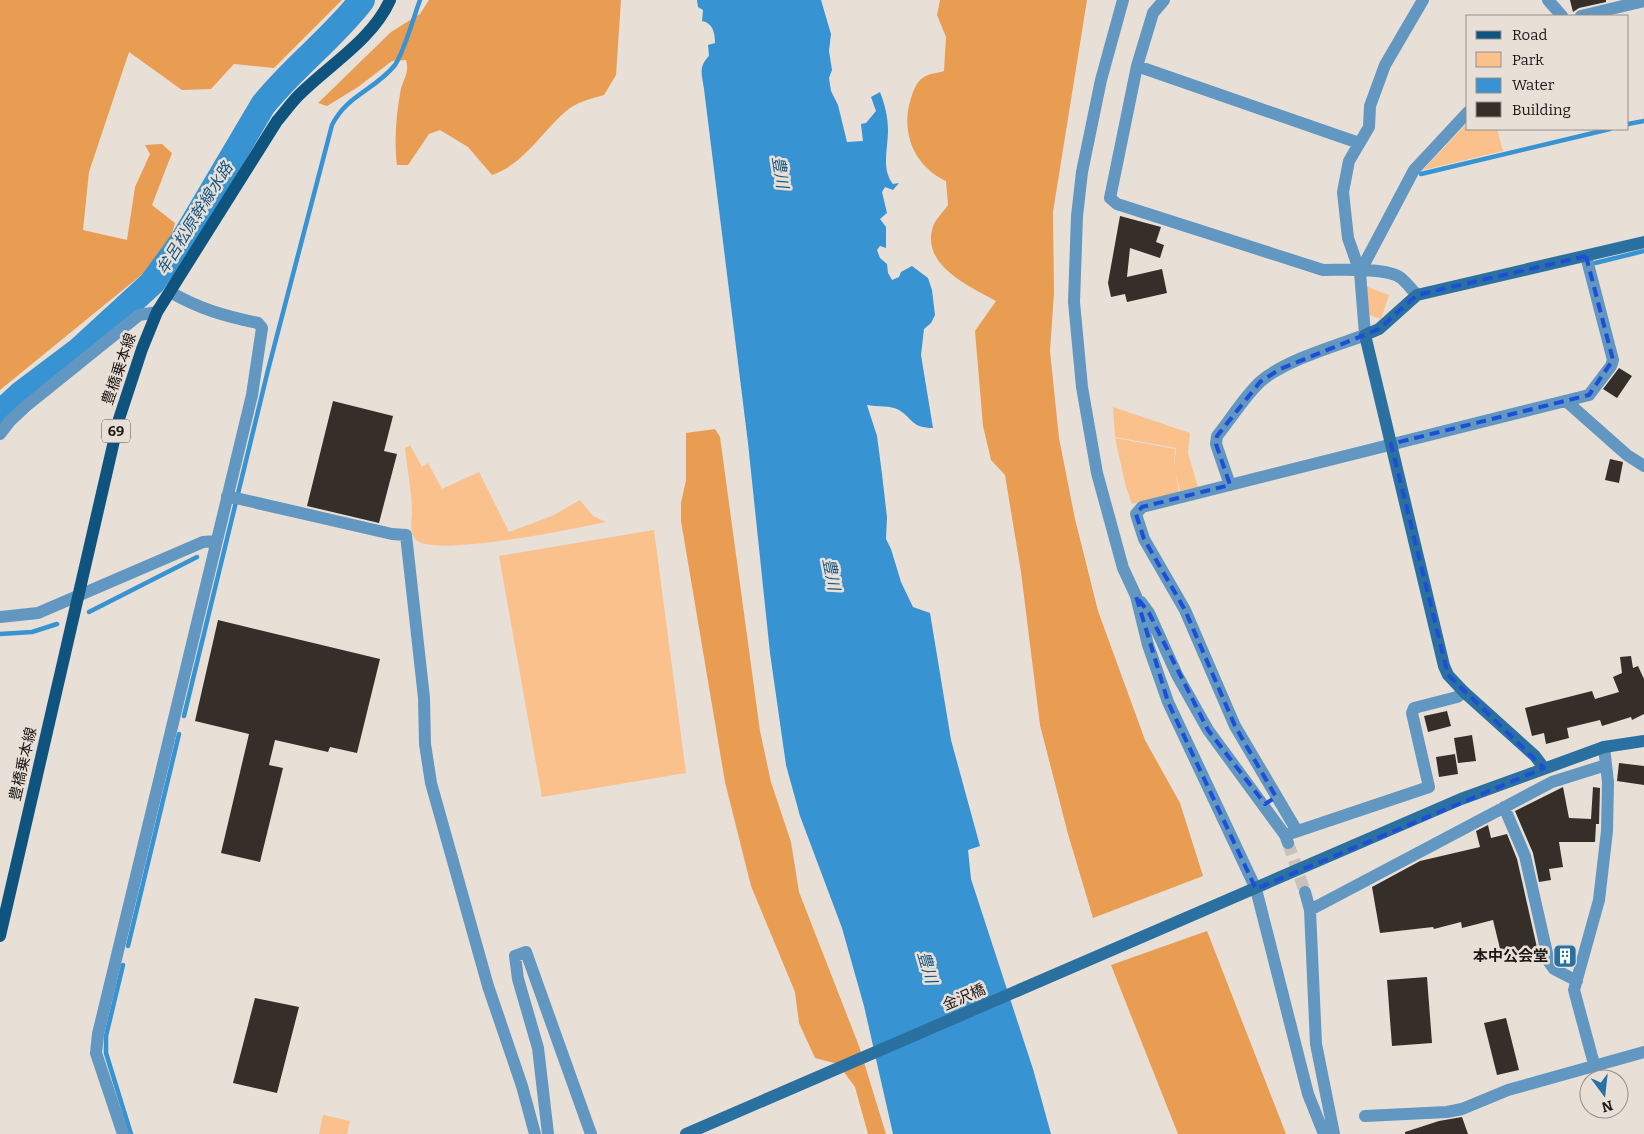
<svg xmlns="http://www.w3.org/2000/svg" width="1644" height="1134" viewBox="0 0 1644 1134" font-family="Bitter,'Noto Sans JP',serif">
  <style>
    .green { fill: #fac18c }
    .forest { fill: #e89d52 }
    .water { fill: #3793d2 }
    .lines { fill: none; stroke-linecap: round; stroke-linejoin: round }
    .stream { stroke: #3793d2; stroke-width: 4.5 }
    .river { stroke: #3793d2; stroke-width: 26 }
    .building { fill: #362f29 }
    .street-tunnel { stroke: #c9c1ba; stroke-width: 12; stroke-dasharray: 12 6; stroke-linecap: butt }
    .street { stroke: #6197c0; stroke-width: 12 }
    .secondary { stroke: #2a70a0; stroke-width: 12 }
    .primary { stroke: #0e547f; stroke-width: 12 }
    .marked { fill: none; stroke: #1d4ed8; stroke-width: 4; stroke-dasharray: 10 6; stroke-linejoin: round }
    .labels { text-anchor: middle; stroke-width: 5; stroke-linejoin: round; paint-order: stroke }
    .shield { fill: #e8dfd7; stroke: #585450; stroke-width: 1 }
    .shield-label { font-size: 14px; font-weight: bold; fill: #1b1816 }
    .street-label { font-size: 15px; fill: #1b1816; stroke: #e8dfd7 }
    .poi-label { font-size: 15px; font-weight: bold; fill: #1b1816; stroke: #e8dfd7; text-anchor: end }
    .water-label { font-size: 16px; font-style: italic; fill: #155782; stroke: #e8dfd7 }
  </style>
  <rect width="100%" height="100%" fill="#e8dfd7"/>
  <path class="green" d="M 1468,122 L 1468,129 L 1497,129 L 1503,151 L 1423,170 Z
    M 1365,286 L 1389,295 L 1381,319 L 1367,314 Z
    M 1113,407 L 1190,433 L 1188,453 L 1198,487 L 1180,491 L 1174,467 L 1176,448 L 1115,437 Z
    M 1115,438 L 1175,449 L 1174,465 L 1179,492 L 1132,504 L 1126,487 Z
    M 410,445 L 422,467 L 428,463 L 442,489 L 479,472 L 511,536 L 509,532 L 552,516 L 580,500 L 593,516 L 606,522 C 577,528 431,559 415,539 C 409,531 412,522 412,513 C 412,491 407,469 405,448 Z
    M 654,530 L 686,773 L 542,797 L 499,556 Z
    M 323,1115 L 350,1121 L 347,1134 L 319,1134 Z"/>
  <path class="forest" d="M 0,0 L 342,0 L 274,68 L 234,64 L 211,89 L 182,90 L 129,52 L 89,172 L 83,230 L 127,240 L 135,187 L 150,154 L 145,145 L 162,144 L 172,153 L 152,205 L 175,223 L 170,240 L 151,267 L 0,390 Z
    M 429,0 L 621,0 L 616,75 L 604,95 C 590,99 576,102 565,112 C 541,133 524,164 492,175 L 468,147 L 440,130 L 429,134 L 408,165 L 397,165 C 394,142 396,117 400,94 C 402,79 410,75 406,60 L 392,61 L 358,87 L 327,106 L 318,103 L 391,32 L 420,14 Z
    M 940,0 L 1087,0 L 1053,212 L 1054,293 L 1050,351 L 1059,438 L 1075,519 L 1098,611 L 1145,740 L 1180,803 L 1203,876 L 1093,918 L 1068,834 L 1040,725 L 1021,572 L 1005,475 L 991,460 L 983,426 L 975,331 L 996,301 C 969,286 918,264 934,224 C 937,218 944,211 948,205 L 946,181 C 914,166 900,132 911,98 C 914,89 917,80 926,76 C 931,73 938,73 944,71 L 946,37 L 937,15 Z
    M 715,429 L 720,437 L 760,731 L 771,782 L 791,842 L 799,892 L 859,1046 L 886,1134 L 868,1134 L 855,1087 L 838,1064 L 815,1058 L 799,1023 L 795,992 L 751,886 L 725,782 L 681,521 L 681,503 L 686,480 L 686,433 Z
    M 1207,931 L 1286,1134 L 1178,1134 L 1111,965 Z"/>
  <path class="water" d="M 697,0 L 821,0 L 831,34 L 829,51 L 832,70 L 829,78 L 831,91 L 838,105 L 847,142 L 863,141 L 861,124 L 866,123 L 876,111 L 871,97 L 880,92 C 885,105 888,117 888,131 C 888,148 881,169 893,184 L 899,183 L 893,190 L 885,187 L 882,192 L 887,213 L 880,219 L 886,227 L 886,248 L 880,246 L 877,250 L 880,258 L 887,264 L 888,273 L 892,280 L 899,277 L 901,272 L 912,266 L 928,278 L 932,290 L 935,315 L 931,323 L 924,329 L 921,355 L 933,428 C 912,428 913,419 899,410 C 891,405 877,407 867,405 L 877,436 L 882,474 L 887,517 L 886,539 L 891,549 L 901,582 L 913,607 L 930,613 L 951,740 L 980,846 L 968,850 L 971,879 L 1033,1069 L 1051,1134 L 893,1134 L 864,1006 L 842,928 L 800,816 L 786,765 L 770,653 L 748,443 L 704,89 C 702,75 698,67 709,56 L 708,45 L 715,43 C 715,33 713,23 702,21 L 703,10 L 698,7 Z"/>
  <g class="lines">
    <path class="stream" d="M 1628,124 L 1644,121
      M 1421,174 L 1610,129
      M 1595,263 L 1644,251
      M 89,612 L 197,557
      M 0,634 L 32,632 L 57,624
      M 184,716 L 268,370 L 332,125 C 347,95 375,90 395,65 C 404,52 414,16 420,0
      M 128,946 L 179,734
      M 123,965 L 106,1036 L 106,1053 L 131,1134"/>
    <path class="river" d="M 0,413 L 21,394 L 78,351 L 152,283 L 182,242 L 263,105 C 293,67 333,38 362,0"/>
  </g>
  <path class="building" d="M 1570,0 L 1606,0 L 1606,2 L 1579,8 L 1573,12 Z
    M 1120,216 L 1161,227 L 1156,242 L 1164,245 L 1160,258 L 1130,248 L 1127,277 L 1162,269 L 1167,293 L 1127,302 L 1125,294 L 1111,297 L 1108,283 Z
    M 1619,368 L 1632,376 L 1617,398 L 1603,389 Z
    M 333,401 L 393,416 L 384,451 L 397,454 L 379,523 L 307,506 Z
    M 1610,459 L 1623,462 L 1619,483 L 1605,480 Z
    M 218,620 L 380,659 L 357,753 L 330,747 L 328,752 L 275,740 L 269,765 L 283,768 L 260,862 L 221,853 L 249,734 L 195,721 Z
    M 1631,656 L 1633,668 L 1638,666 L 1644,679 L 1644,714 L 1632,720 L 1631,717 L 1602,726 L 1600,720 L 1567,728 L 1569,738 L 1546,744 L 1544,733 L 1532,736 L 1525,708 L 1592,691 L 1595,699 L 1619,692 L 1613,677 L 1622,673 L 1620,657 Z
    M 1447,711 L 1451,726 L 1428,732 L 1424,716 Z
    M 1472,735 L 1476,761 L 1458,763 L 1454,738 Z
    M 1455,754 L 1458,774 L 1439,777 L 1436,757 Z
    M 1619,763 L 1644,766 L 1644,785 L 1617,781 Z
    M 1563,787 L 1569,818 L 1591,819 L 1593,787 L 1600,788 L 1599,824 L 1596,824 L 1595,842 L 1559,842 L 1563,867 L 1549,869 L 1551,880 L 1539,882 L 1533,853 L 1515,811 Z
    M 1488,825 L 1491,838 L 1507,834 L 1517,859 L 1538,952 L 1503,961 L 1493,920 L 1462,928 L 1461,922 L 1434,929 L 1433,927 L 1380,933 L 1372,887 L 1420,861 L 1480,847 L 1476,831 Z
    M 1573,946 L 1573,965 L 1559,963 L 1557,959 L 1555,947 Z
    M 1427,977 L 1432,1043 L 1392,1046 L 1387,980 Z
    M 255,998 L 299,1007 L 277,1093 L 233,1083 Z
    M 1506,1018 L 1519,1070 L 1497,1075 L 1484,1023 Z
    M 1462,1117 L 1468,1134 L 1405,1134 L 1405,1132 L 1439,1121 Z"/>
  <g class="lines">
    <path class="street-tunnel" d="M 1288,843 L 1305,892"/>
    <path class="street" d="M 1123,0 L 1101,80 L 1082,172 L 1077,216 L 1074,302 L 1082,387 L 1097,473 L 1123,568 L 1136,596 L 1148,645 L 1168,702 L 1256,889 L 1308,1094 L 1324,1134
      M 1164,0 L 1153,13 L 1137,66 L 1110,198 L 1117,204 L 1323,270 C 1340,270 1387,267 1401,278 C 1407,283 1412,290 1417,295
      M 1548,0 L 1562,16
      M 1581,16 L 1644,1
      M 1137,66 L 1359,143
      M 1360,272 L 1414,170 L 1468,112
      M 1566,401 L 1627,455 L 1644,466
      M 0,434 L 10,421 L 26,406 L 139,315 L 157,312
      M 1230,485 L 1216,444 L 1217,436 C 1231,419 1244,397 1260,382 C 1283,361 1335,346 1365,335 L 1360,272 L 1348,238 L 1343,192 L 1349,161 L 1369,127 L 1370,106 L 1385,65 L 1423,0
      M 227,496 L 392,534 L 406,535 L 424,698 L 425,744 L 431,783 L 488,986 L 522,1086 L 535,1134
      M 1141,602 L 1149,613 L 1177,675 L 1208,730 L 1285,835 L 1288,843
      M 0,617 L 38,613 L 203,542 L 216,541
      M 1504,807 L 1525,856 L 1549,962 L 1554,969 L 1577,981
      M 1297,831 L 1235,726 L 1185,610 L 1144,539 L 1136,514 L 1142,507 L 1589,395 L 1611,366 L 1613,360 L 1586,256
      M 1289,834 L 1429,787 L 1412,713 L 1414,708 L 1457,697 L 1464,692
      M 1305,892 L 1310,910 L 1316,1044 L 1334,1134
      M 1310,910 L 1552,782 L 1606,765
      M 1594,1064 L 1574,990 L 1599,900 L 1607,831 L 1608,782 L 1604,747
      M 1365,1116 L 1447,1112 L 1462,1109 L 1508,1090 L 1644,1052
      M 123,1134 L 96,1053 L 98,1034 L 252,395 L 262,328 L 258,323 C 224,316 200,309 170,292
      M 548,1134 L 538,1048 L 518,979 L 515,956 L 526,952 L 591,1134"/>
    <path class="secondary" d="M 1544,768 L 1535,756 L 1464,692 L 1448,675 L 1444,666 L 1365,335 L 1379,329 L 1417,295 L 1644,242
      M 686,1134 L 1461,799 L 1604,747 L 1644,741"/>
    <path class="primary" d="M 0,936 L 119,419 L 142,349 L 157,312 L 277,121 C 284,113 291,103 299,95 C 329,65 373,39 390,0"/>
  </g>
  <path class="marked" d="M 1586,256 L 1613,360 L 1589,395 L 1391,444 L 1448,675 L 1544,768 L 1256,889 L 1168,702 L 1136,596 L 1149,613 L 1208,730 L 1265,804 L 1276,797 L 1235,726 L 1185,610 L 1144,539 L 1136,514 L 1142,507 L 1230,485 L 1216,444 L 1217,436 L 1260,382 L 1280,369 L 1379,329 L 1417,295 Z"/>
  <defs>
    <g id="building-square" transform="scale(1.25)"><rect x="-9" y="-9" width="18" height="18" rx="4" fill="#2772a5" stroke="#e8dfd7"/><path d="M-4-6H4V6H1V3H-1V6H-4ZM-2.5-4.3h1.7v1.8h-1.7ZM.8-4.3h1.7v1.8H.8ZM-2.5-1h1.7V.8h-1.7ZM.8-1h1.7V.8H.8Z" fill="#fff"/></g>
  </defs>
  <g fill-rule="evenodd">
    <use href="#building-square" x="1565" y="956"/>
  </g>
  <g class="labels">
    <rect class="shield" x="102" y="419.5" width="28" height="23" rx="4"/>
    <g class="shield-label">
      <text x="116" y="436">69</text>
    </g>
    <g class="street-label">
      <text transform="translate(119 369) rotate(-71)" y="5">豊橋乗本線</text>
      <text transform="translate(23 764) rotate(-77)" y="5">豊橋乗本線</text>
      <text transform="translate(964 997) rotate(-23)" y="5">金沢橋</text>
    </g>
    <g class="poi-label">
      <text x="1548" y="961">本中公会堂</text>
    </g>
    <g class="water-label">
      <text transform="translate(781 172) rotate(81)" y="6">豊川</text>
      <text transform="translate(194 218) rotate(-58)" y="6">牟呂松原幹線水路</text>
      <text transform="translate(832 574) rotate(79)" y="6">豊川</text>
      <text transform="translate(928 967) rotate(74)" y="6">豊川</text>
    </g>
  </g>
  <rect x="1466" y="15" width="162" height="115" fill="#e8dfd7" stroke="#968f8a"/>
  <rect x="1476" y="31" width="25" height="8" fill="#0e547f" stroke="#968f8a"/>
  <text x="1512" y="40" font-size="15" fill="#1b1816">Road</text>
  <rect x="1476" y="52" width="25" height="15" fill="#fac18c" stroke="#968f8a"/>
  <text x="1512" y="65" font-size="15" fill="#1b1816">Park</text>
  <rect x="1476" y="78" width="25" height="15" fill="#3793d2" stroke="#968f8a"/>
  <text x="1512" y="90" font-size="15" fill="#1b1816">Water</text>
  <rect x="1476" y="102" width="25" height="15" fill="#362f29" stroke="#968f8a"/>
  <text x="1512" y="115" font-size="15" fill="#1b1816">Building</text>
  <g transform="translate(1604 1094) rotate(165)"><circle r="24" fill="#e8dfd7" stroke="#968f8a"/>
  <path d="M0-4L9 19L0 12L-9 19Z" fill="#2772a5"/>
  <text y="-8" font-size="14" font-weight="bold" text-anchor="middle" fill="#1b1816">N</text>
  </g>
</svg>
